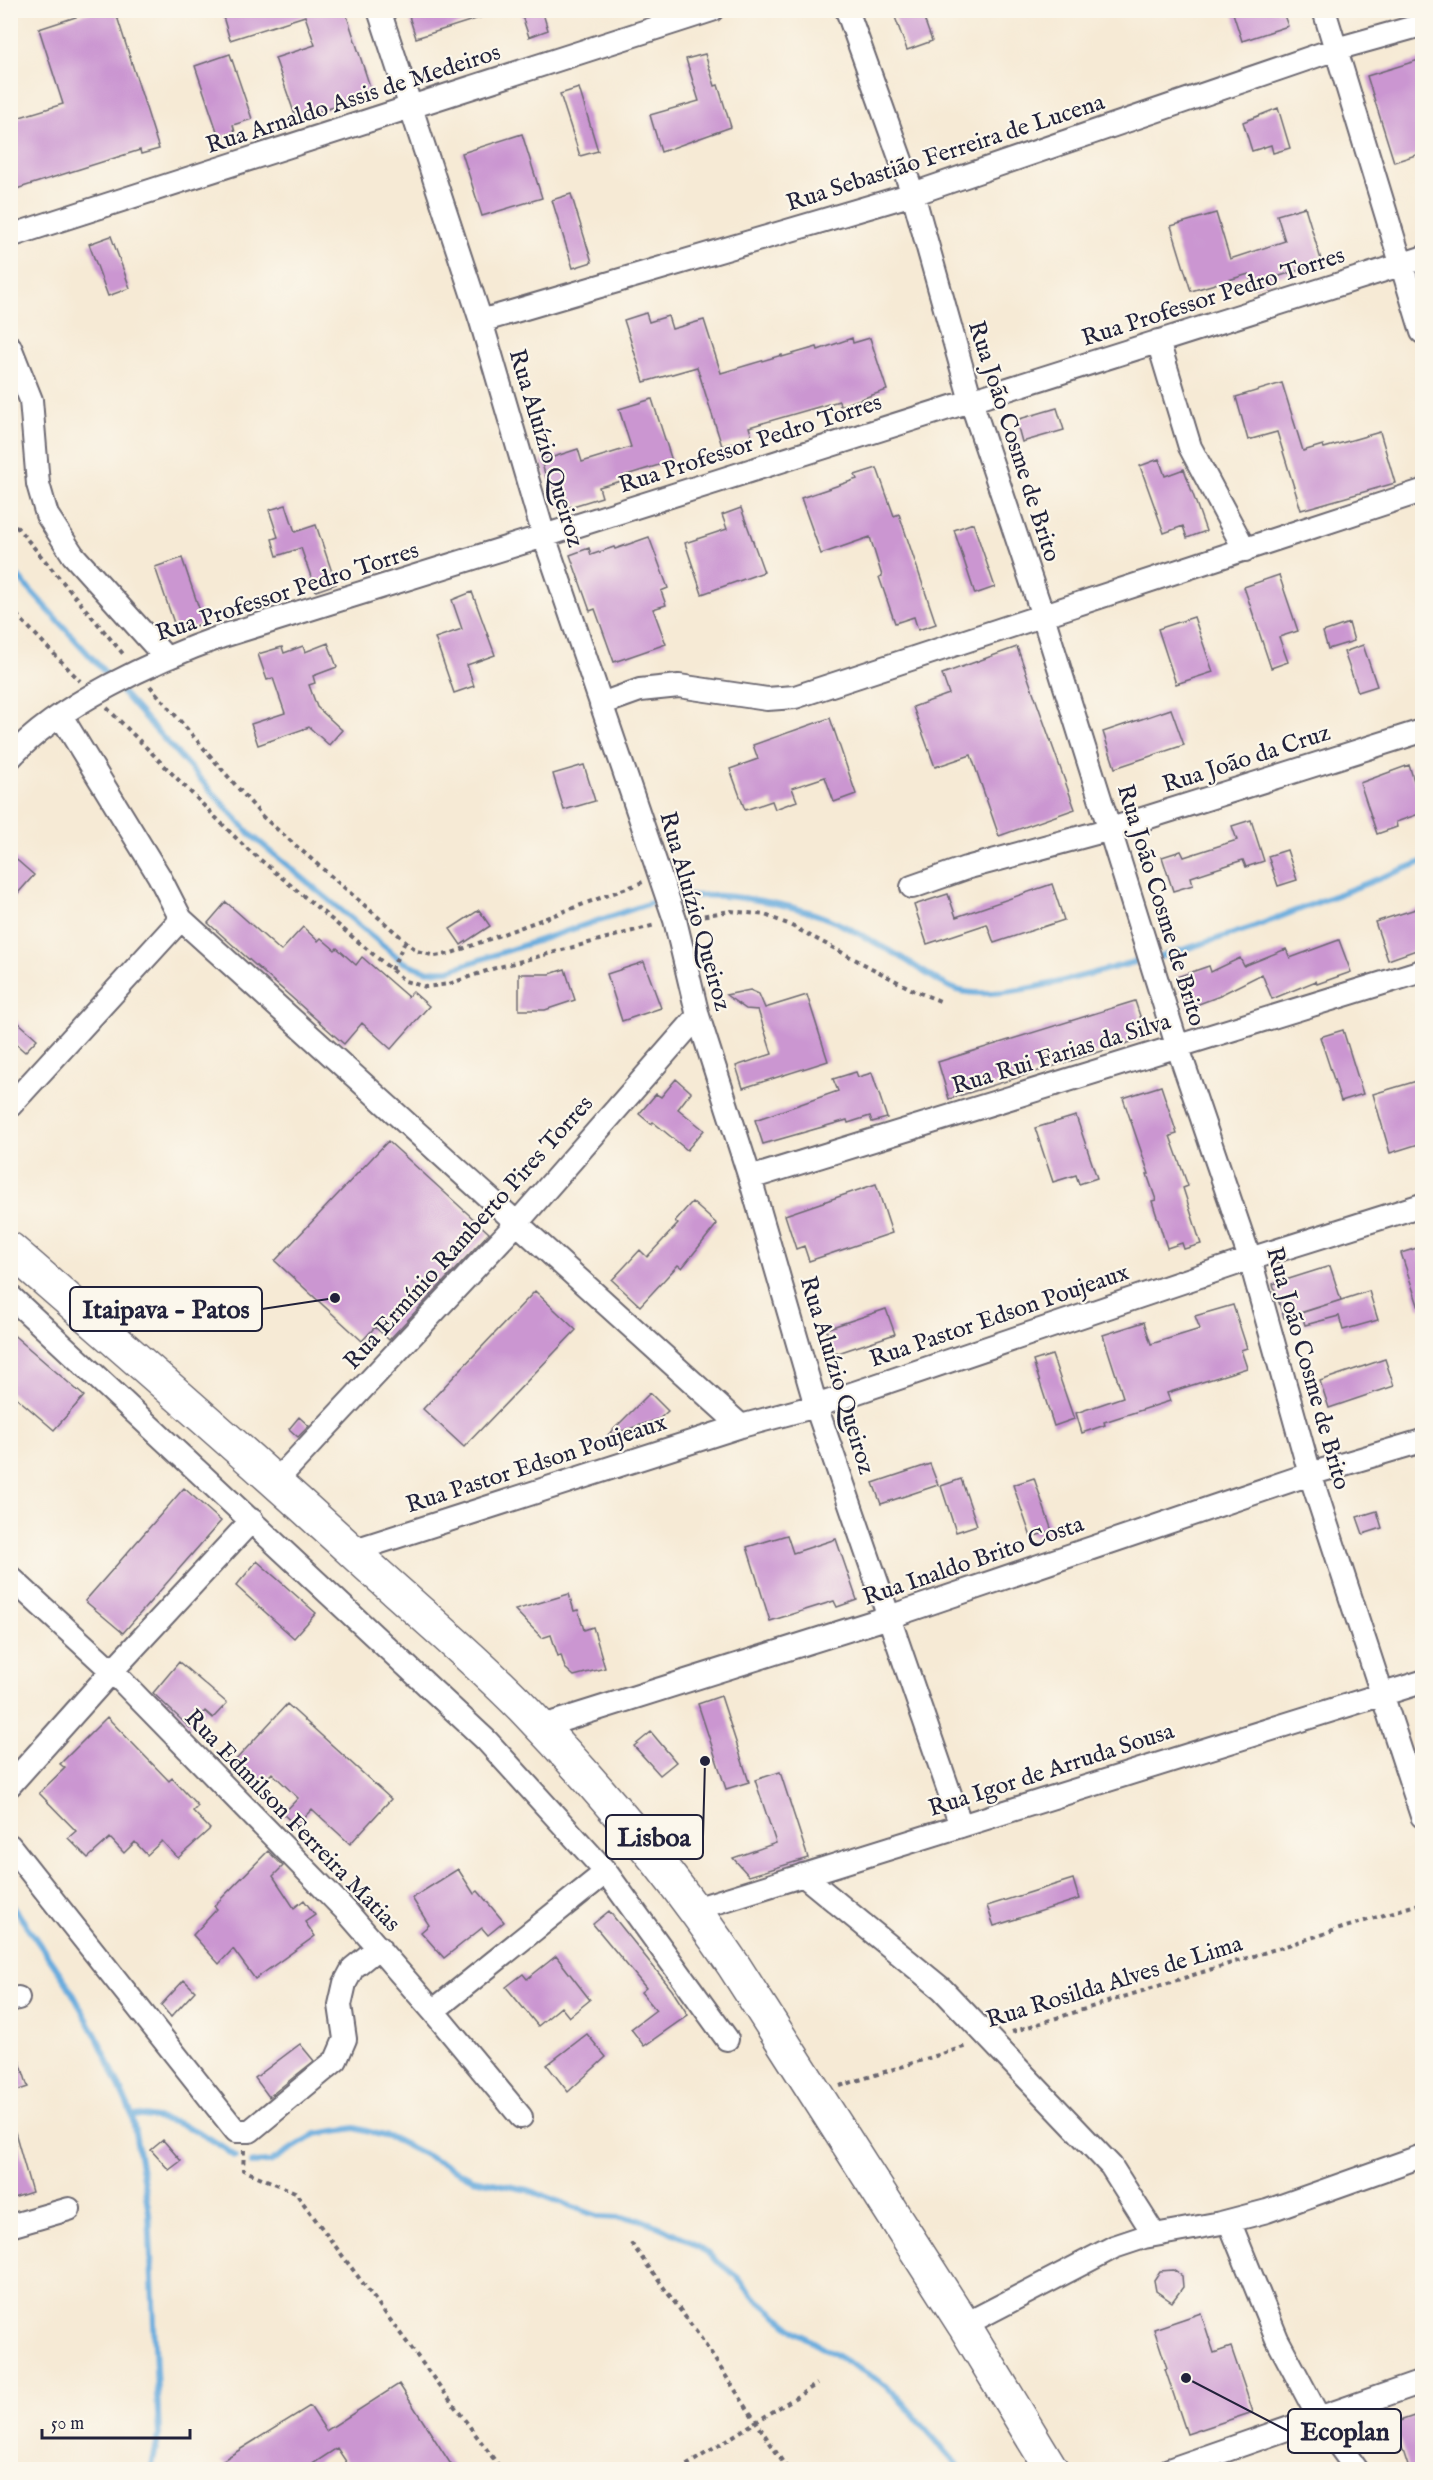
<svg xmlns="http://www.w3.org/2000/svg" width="1433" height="2480" viewBox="0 0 1433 2480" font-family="'IM FELL English',serif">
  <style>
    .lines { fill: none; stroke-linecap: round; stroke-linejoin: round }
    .stream { stroke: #68abdd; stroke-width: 6 }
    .building { fill: #cb96d1 }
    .minor-casing { stroke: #6c6871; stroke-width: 26 }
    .primary-casing { stroke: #6c6871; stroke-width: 36 }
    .path { stroke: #6c6871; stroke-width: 4; stroke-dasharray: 4.5 4.5; stroke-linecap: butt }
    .minor { stroke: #fff; stroke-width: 22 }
    .primary { stroke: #fff; stroke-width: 33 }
    .labels { text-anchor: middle; stroke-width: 4.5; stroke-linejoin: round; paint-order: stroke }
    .street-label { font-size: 24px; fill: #22223b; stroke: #fbf7ec }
    .leader { fill: none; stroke: #22223b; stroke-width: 2 }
    .callout-dot { fill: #22223b; stroke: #fbf7ec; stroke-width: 2 }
    .callout { fill: #fbf7ec; stroke: #22223b; stroke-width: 2 }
    .callout-label { font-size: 26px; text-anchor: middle; font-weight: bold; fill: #22223b }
  </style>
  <rect width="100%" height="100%" fill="#fbf7ec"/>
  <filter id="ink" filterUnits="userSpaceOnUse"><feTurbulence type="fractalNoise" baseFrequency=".0167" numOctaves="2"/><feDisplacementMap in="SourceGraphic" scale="12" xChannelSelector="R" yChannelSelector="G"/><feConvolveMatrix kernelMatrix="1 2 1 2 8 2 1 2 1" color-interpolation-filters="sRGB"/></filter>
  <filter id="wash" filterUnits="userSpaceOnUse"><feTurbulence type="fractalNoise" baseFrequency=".008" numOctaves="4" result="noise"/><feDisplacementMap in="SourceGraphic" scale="24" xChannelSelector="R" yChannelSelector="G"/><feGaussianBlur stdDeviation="1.35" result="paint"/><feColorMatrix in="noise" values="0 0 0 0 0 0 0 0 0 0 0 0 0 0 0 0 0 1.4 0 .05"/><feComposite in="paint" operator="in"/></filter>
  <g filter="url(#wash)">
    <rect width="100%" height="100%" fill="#f6ead5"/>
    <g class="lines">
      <path class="stream" d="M 10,568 L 111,679
        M 117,687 L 250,834 L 403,962 L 427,971 L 449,970 L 663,899
        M 674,898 C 723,890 801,904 846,927 C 862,935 878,945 894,953 C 910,962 941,985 957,990 C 1000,1003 1090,973 1135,962
        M 1160,957 L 1251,928 L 1422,862
        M 10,1902 L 68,1985 L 98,2039 L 132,2115 L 149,2213 L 159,2436 L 151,2470
        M 132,2115 C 176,2118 201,2130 235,2156
        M 252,2163 L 270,2162 L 316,2134 L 355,2128 L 392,2138 L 473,2179 L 528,2190 L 600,2217 L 639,2219 L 657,2226 L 689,2240 L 703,2250 L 737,2277 L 752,2295 L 797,2332 L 878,2380 L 894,2393 L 962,2470"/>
    </g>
    <g id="blocks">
      <path class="building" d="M 97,10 L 115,10 L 159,149 L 141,154 L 140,150 L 10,191 L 10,120 L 63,104 L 39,29 Z
        M 221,10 L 345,10 L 373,96 L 296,118 L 275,58 L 315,45 L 305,16 L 230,40 Z
        M 407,10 L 492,10 L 492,14 L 416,38 Z
        M 520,10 L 542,10 L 548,30 L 529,37 Z
        M 914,10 L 921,10 L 932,41 L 907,50 L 895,17 Z
        M 1232,10 L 1282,10 L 1288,26 L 1242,41 Z
        M 230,54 L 252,119 L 233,125 L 235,132 L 219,137 L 195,66 Z
        M 705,54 L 715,86 L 718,85 L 731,127 L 661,152 L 650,115 L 699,101 L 686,59 Z
        M 1422,59 L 1422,153 L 1394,162 L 1367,76 Z
        M 579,88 L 598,151 L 580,156 L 560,94 Z
        M 1278,108 L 1290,148 L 1273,153 L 1271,145 L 1252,151 L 1243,122 Z
        M 522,134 L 542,198 L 482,216 L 462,153 Z
        M 571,194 L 592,262 L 573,268 L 552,200 Z
        M 1305,207 L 1322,263 L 1270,279 L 1271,281 L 1253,287 L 1249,274 L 1191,291 L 1171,226 L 1216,213 L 1230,259 L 1285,241 L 1277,215 Z
        M 111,236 L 130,288 L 108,296 L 89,244 Z
        M 646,313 L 649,322 L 668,316 L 672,329 L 704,320 L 721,373 L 782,355 L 782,357 L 817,347 L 818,350 L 852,338 L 853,343 L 870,338 L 887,390 L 840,406 L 839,401 L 749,427 L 752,437 L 722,446 L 697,367 L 644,382 L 624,320 Z
        M 1282,383 L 1303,451 L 1323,445 L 1324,448 L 1380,432 L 1395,483 L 1301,510 L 1277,432 L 1248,440 L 1236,397 Z
        M 652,399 L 672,461 L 623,476 L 625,480 L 599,487 L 602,497 L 560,510 L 548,476 L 546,477 L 541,461 L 578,449 L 582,462 L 631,447 L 619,409 Z
        M 1057,408 L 1064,430 L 1022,442 L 1016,420 Z
        M 1159,459 L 1165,476 L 1184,469 L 1206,531 L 1187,538 L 1183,526 L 1164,533 L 1140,466 Z
        M 877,468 L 894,516 L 899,514 L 936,624 L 918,630 L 914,617 L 895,623 L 879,577 L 882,576 L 870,537 L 821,554 L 801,498 L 857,479 L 855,475 Z
        M 286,505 L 295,532 L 316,525 L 336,584 L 316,591 L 301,548 L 277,556 L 272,539 L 278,537 L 269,510 Z
        M 741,508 L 764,572 L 702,594 L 685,543 L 727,529 L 722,515 Z
        M 973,523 L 995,587 L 975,594 L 954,530 Z
        M 649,537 L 668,588 L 661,591 L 666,605 L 653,609 L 666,644 L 614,662 L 595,609 L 590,611 L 570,555 L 589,548 L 591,555 L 614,547 L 615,549 Z
        M 182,558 L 204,623 L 177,632 L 155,567 Z
        M 1279,575 L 1298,631 L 1279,637 L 1288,662 L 1271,668 L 1244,587 Z
        M 472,592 L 495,655 L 467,665 L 474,686 L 454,693 L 435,638 L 462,629 L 452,600 Z
        M 1194,617 L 1213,672 L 1176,684 L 1158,629 Z
        M 1349,623 L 1354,641 L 1328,649 L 1323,632 Z
        M 328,643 L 337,667 L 313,676 L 315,683 L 309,685 L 317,707 L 342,730 L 329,745 L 309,727 L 258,745 L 251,724 L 285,713 L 273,678 L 267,680 L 258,654 L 282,647 L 284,653 L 303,646 L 305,652 Z
        M 1363,645 L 1377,686 L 1358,692 L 1344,652 Z
        M 1017,647 L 1075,809 L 999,836 L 971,755 L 935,767 L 913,707 L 949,694 L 942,674 Z
        M 1171,709 L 1184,745 L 1115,768 L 1103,732 Z
        M 830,718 L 856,794 L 834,802 L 825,777 L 792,788 L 797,801 L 775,809 L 772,801 L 745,810 L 730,769 L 758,759 L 753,745 Z
        M 584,765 L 595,801 L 564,810 L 553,774 Z
        M 1409,765 L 1422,806 L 1422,813 L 1396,822 L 1397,827 L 1377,834 L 1360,783 Z
        M 1251,820 L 1264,861 L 1246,867 L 1243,860 L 1191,877 L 1193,885 L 1173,891 L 1162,857 L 1181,851 L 1184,857 L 1237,840 L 1232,826 Z
        M 1287,850 L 1297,880 L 1278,886 L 1268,856 Z
        M 10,854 L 34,875 L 10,902 Z
        M 1052,884 L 1064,920 L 994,943 L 987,924 L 927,944 L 914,905 L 948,894 L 956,917 Z
        M 226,902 L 281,951 L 303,927 L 318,941 L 321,938 L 335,950 L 337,948 L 356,965 L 362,957 L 408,997 L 413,992 L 429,1006 L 391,1049 L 362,1023 L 344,1044 L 208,923 Z
        M 1422,907 L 1422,948 L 1388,960 L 1375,922 Z
        M 479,910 L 490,926 L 461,945 L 450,929 Z
        M 1339,940 L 1351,972 L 1317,984 L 1316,981 L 1272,999 L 1262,974 L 1220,995 L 1220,996 L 1188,1008 L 1177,977 L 1209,966 L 1211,972 L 1240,958 L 1244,966 L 1286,949 L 1290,958 Z
        M 644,962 L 661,1008 L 622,1021 L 607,974 Z
        M 565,969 L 575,1000 L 545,1010 L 519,1010 L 519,974 L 550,974 Z
        M 750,990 L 759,994 L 765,1008 L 807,995 L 828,1061 L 743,1088 L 736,1066 L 772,1054 L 758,1010 L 746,1009 L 726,995 Z
        M 1135,1001 L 1147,1037 L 949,1099 L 938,1062 Z
        M 10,1015 L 37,1039 L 25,1052 L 10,1039 Z
        M 1343,1030 L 1363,1094 L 1341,1101 L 1320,1037 Z
        M 856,1072 L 858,1077 L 872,1073 L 887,1118 L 872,1122 L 870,1116 L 848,1123 L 847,1120 L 763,1144 L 755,1120 L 838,1091 L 833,1079 Z
        M 676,1079 L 691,1092 L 678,1109 L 704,1130 L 687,1150 L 653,1122 L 651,1124 L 639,1114 L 656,1094 L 661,1097 Z
        M 1417,1081 L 1422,1100 L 1422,1143 L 1390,1153 L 1373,1094 Z
        M 1161,1086 L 1177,1134 L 1170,1136 L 1188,1186 L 1183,1188 L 1201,1244 L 1184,1249 L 1182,1243 L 1167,1248 L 1152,1201 L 1156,1200 L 1147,1174 L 1149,1174 L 1123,1098 Z
        M 1076,1116 L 1097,1178 L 1079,1184 L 1076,1175 L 1053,1182 L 1035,1128 Z
        M 388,1141 L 489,1233 L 389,1340 L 375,1327 L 362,1341 L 275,1261 Z
        M 876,1184 L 892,1233 L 809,1261 L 804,1246 L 796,1249 L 785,1215 Z
        M 692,1202 L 717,1224 L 682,1268 L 678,1265 L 640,1306 L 612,1280 L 640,1250 L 647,1257 L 678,1224 L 675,1221 Z
        M 1417,1248 L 1422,1264 L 1422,1308 L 1419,1308 L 1401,1253 Z
        M 1330,1266 L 1341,1300 L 1284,1318 L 1273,1284 Z
        M 535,1291 L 576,1330 L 464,1447 L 423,1409 Z
        M 1369,1291 L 1378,1320 L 1343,1330 L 1339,1316 L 1305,1325 L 1301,1313 Z
        M 1233,1305 L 1247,1348 L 1241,1350 L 1247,1368 L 1167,1393 L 1170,1401 L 1104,1422 L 1105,1425 L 1082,1433 L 1076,1413 L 1123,1397 L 1103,1335 L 1144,1322 L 1151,1344 L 1200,1329 L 1195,1316 Z
        M 886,1309 L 895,1334 L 835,1354 L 826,1329 Z
        M 10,1332 L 84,1396 L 54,1430 L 10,1392 Z
        M 1052,1355 L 1074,1419 L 1054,1426 L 1033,1361 Z
        M 1385,1359 L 1394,1386 L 1329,1408 L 1320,1381 Z
        M 650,1393 L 668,1411 L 659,1419 L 607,1436 Z
        M 299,1417 L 309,1426 L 298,1437 L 289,1429 Z
        M 930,1464 L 938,1485 L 881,1504 L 873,1483 Z
        M 1034,1478 L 1052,1531 L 1031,1537 L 1013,1485 Z
        M 961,1479 L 977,1525 L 956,1532 L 941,1486 Z
        M 184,1488 L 221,1521 L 123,1633 L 85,1601 Z
        M 1377,1511 L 1382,1528 L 1363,1534 L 1357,1517 Z
        M 787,1535 L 793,1553 L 836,1539 L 857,1600 L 837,1607 L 834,1601 L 770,1621 L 747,1547 Z
        M 257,1561 L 316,1613 L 294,1638 L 236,1586 Z
        M 569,1594 L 574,1611 L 578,1610 L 584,1630 L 593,1627 L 605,1668 L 574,1676 L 565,1668 L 561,1655 L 558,1656 L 551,1635 L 542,1638 L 515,1610 Z
        M 179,1662 L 227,1703 L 213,1718 L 205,1711 L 190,1728 L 153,1693 Z
        M 721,1696 L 749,1782 L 726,1789 L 698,1704 Z
        M 287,1704 L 391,1799 L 350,1844 L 312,1809 L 296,1826 L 283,1814 L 298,1798 L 272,1773 L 259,1787 L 233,1763 Z
        M 107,1717 L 169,1781 L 172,1778 L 198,1806 L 193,1811 L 210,1829 L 178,1858 L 162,1841 L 147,1855 L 135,1842 L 124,1853 L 110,1838 L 88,1858 L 68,1838 L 76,1831 L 39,1793 L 65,1768 L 60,1764 Z
        M 651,1732 L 676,1762 L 660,1775 L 634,1746 Z
        M 780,1772 L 808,1858 L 749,1876 L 733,1858 L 776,1843 L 755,1780 Z
        M 268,1851 L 283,1866 L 273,1876 L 294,1908 L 304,1900 L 315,1915 L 305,1922 L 315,1936 L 255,1979 L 233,1949 L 219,1964 L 193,1935 L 217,1909 L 214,1906 Z
        M 458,1869 L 474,1894 L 478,1891 L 504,1922 L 488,1935 L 482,1928 L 444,1958 L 421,1932 L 429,1925 L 412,1898 Z
        M 1073,1879 L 1079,1899 L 994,1926 L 987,1906 Z
        M 609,1911 L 672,1990 L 688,2015 L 644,2046 L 631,2029 L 656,2010 L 641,1992 L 646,1988 L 593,1924 Z
        M 556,1956 L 590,2000 L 569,2017 L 561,2007 L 538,2026 L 506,1987 L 523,1974 L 527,1979 Z
        M 184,1980 L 195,1991 L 171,2017 L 161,2005 Z
        M 587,2034 L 606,2057 L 568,2092 L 547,2065 Z
        M 14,2043 L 28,2087 L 10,2093 L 10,2044 Z
        M 300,2044 L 314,2061 L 269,2097 L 255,2078 Z
        M 15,2132 L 32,2192 L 10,2199 L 10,2133 Z
        M 163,2140 L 181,2161 L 169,2170 L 151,2150 Z
        M 1173,2270 L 1182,2276 L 1183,2287 L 1172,2302 L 1156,2291 L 1154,2280 L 1160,2271 Z
        M 1201,2313 L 1214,2353 L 1231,2347 L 1253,2412 L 1187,2434 L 1165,2369 L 1167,2368 L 1154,2329 Z
        M 399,2384 L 454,2469 L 351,2469 L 337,2448 L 305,2469 L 235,2469 L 220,2462 L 310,2406 L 326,2431 Z
        M 1414,2416 L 1422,2440 L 1422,2469 L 1409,2469 L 1394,2423 Z"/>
    </g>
  </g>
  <g filter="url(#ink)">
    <use href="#blocks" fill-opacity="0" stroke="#6c6871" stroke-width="1.5"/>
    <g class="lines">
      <g class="minor-casing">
        <path id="minor" d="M 379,10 L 481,321 L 544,536 L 675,920 L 698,1016 L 750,1178 L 816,1406 L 961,1826
          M 847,10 L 913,194 L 971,401 L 1043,616 L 1177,1045 L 1250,1259 L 1310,1474 L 1422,1816
          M 1324,10 L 1422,332
          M 10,236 L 712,10
          M 481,321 L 913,194 L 1336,49 L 1422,25
          M 1158,341 L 1190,447 L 1245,550
          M 10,347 L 31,400 L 38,484 L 47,515 L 73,555 L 166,658
          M 601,704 L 640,690 L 679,686 L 767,699 L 795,697 L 1422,491
          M 61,716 L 159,876 L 181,919 L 741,1426
          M 10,758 C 59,704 155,660 223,636 L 544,536 L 1422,258
          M 912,887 L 966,868 L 1111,829 L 1422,731
          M 10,1106 L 181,919
          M 750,1178 L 1422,971
          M 10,1296 L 487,1741 L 606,1872 L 727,2039
          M 276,1481 L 516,1224 L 698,1016
          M 352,1551 L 741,1426 L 816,1406 L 1250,1259 L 1422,1205
          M 10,1577 L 112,1671 L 347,1912 L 433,2011 L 521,2117
          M 540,1727 L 889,1617 L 1310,1474 L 1422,1441
          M 10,1785 L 112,1671 L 252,1520
          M 10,1846 L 236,2131 L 250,2131 L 336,2060 L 345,2039 L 340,2005 L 345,1983 L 353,1968 L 379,1947
          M 803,1875 L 942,1989 L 1111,2166 L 1154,2234
          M 695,1909 L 1422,1682
          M 10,2000 L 18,1998
          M 433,2011 L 606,1872
          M 1229,2221 L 1277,2339 L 1319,2418 L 1357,2470
          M 10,2226 L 69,2209
          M 964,2325 L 1114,2247 L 1144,2237 L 1221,2223 L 1267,2211 L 1422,2156
          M 1169,2470 L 1422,2382"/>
      </g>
      <g class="primary-casing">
        <path id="primary" d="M 10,1249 C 125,1349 241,1449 353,1552 C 409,1604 469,1653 523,1708 C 600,1788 672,1874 734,1966 L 964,2325 L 1052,2470"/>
      </g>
      <path class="path" d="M 10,519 L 124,655
        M 10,608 L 80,681
        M 150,686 L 263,817 L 417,951 L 435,956 L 449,954 L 643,882
        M 107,708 L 244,846 L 405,981 L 426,987 L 449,984 L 492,969 L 655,925
        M 695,917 L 731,911 L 765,915 L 788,924 L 915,991 L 940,1001
        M 391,970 L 405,942
        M 1012,2032 L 1422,1903
        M 840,2086 L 967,2046
        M 244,2150 L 243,2170 L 295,2192 L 502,2470
        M 631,2243 L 700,2337 L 788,2470
        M 679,2470 L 817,2384"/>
      <use href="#minor" class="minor"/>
      <use href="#primary" class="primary"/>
    </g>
  </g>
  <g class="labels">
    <g class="street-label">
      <text transform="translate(353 98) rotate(-18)" y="8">Rua Arnaldo Assis de Medeiros</text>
      <text transform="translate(945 152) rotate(-18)" y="8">Rua Sebastião Ferreira de Lucena</text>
      <text transform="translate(1213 296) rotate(-18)" y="8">Rua Professor Pedro Torres</text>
      <text transform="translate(1015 441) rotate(72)" y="8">Rua João Cosme de Brito</text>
      <text transform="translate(750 443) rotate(-18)" y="8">Rua Professor Pedro Torres</text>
      <text transform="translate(547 448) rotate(73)" y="8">Rua Aluízio Queiroz</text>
      <text transform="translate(287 591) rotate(-18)" y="8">Rua Professor Pedro Torres</text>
      <text transform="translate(1246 758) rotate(-18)" y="8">Rua João da Cruz</text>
      <text transform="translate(1162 905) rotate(73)" y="8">Rua João Cosme de Brito</text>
      <text transform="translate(696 911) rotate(74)" y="8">Rua Aluízio Queiroz</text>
      <text transform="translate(1061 1053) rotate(-17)" y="8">Rua Rui Farias da Silva</text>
      <text transform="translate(468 1232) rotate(-48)" y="8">Rua Ermínio Ramberto Pires Torres</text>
      <text transform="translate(999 1315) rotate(-19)" y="8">Rua Pastor Edson Poujeaux</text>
      <text transform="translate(1309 1368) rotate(74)" y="8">Rua João Cosme de Brito</text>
      <text transform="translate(838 1375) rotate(73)" y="8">Rua Aluízio Queiroz</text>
      <text transform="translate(536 1463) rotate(-18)" y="8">Rua Pastor Edson Poujeaux</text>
      <text transform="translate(973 1560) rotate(-19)" y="8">Rua Inaldo Brito Costa</text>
      <text transform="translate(1051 1769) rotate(-18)" y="8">Rua Igor de Arruda Sousa</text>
      <text transform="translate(293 1820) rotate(46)" y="8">Rua Edmilson Ferreira Matias</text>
      <text transform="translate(1114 1981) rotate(-17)" y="8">Rua Rosilda Alves de Lima</text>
    </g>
  </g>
  <path class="leader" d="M335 1298L262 1309M705 1761L703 1837M1186 2378L1288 2431"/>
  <g class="callout-dot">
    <circle cx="335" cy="1298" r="6"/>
    <circle cx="705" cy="1761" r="6"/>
    <circle cx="1186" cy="2378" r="6"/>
  </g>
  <g class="callout">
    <rect x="70" y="1287" width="192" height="44" rx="6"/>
    <rect x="606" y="1815" width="97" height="44" rx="6"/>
    <rect x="1288" y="2409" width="113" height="44" rx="6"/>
  </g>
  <g class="callout-label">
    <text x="166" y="1318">Itaipava - Patos</text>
    <text x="654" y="1846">Lisboa</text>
    <text x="1345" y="2440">Ecoplan</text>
  </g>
  <rect width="1433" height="2480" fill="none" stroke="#fbf7ec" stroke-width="36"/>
  <path d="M42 2429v9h148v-9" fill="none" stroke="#22223b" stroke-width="3"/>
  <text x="51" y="2429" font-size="18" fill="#22223b" stroke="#fbf7ec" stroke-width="4.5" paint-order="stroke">50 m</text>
</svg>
